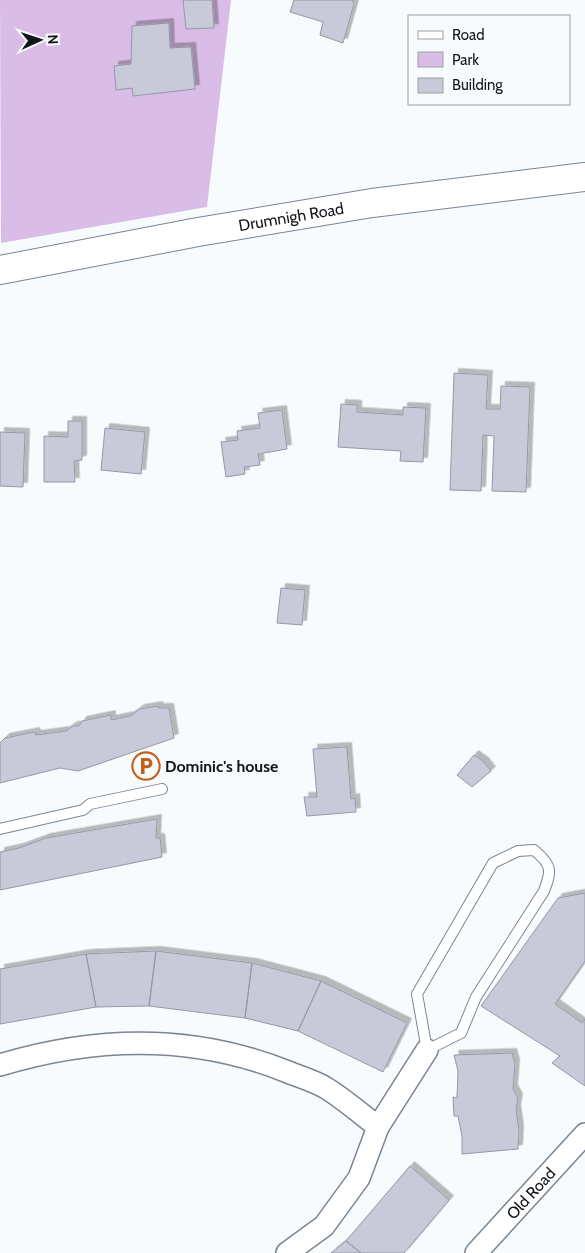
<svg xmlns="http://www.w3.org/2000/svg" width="585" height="1253" viewBox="0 0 585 1253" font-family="Cabin,sans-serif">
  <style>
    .green { fill: #dabde7 }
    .building { fill: #c8c9d9; stroke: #9697a6; filter: url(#shadow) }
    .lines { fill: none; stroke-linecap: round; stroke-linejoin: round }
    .lane-casing { stroke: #7b8591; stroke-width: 12 }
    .street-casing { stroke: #7b8591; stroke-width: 24 }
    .secondary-casing { stroke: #7b8591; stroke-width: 30 }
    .lane { stroke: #fff; stroke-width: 10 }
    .street { stroke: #fff; stroke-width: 21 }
    .secondary { stroke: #fff; stroke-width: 28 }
    .labels { text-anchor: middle; stroke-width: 5; stroke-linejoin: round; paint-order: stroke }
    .street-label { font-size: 16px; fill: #12161a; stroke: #f8fbfd }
    .poi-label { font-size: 16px; font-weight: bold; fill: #12161a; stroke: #f8fbfd; text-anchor: start }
  </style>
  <defs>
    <filter id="shadow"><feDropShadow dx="4.5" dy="-4.5" stdDeviation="0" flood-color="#0004"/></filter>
  </defs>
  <rect width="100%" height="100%" fill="#f8fbfd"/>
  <path class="green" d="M 0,0 L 231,0 L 207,207 L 1,243 Z"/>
  <path class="building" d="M 183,0 L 212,0 L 214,28 L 186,29 Z
    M 294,0 L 352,0 L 354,4 L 343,43 L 320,35 L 323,22 L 290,12 Z
    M 169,23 L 170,48 L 191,47 L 195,89 L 133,96 L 132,88 L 116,90 L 114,66 L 131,64 L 132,26 Z
    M 454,373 L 488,375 L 486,409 L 500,409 L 501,386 L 530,387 L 526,492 L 492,491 L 494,436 L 483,435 L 481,491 L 450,490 Z
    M 341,404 L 357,405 L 357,412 L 403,415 L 403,407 L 426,408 L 423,462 L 400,461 L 401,451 L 338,447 Z
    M 282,410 L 287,449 L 258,454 L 260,465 L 244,467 L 245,474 L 226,477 L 221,442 L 238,440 L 237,431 L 260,428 L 258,413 Z
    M 68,421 L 82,421 L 82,460 L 74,461 L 75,482 L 44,482 L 44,436 L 68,437 Z
    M 105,428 L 145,432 L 141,474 L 101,470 Z
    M 0,432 L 25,433 L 23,487 L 0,486 Z
    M 281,588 L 305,590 L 302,625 L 277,623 Z
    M 158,706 L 159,708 L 169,708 L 174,738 L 78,771 L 60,768 L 0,783 L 0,743 L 5,738 L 35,732 L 36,735 L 66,731 L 73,726 L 79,726 L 82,721 L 111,715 L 111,720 L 130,716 L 140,709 Z
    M 347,747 L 351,799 L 355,798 L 356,812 L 307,816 L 304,797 L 317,797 L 313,749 Z
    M 474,755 L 484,762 L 491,771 L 472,787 L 457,775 Z
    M 157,819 L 156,838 L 160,838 L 162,857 L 0,890 L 0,852 L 19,848 L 46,838 Z
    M 585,893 L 585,961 L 555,1004 L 582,1023 L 585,1019 L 585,1086 L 552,1063 L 560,1056 L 481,1006 L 558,898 Z
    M 156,951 L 252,963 L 245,1018 L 149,1006 Z
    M 156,951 L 149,1006 L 96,1007 L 86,954 Z
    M 86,954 L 96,1007 L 0,1024 L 0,969 Z
    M 252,963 L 321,981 L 298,1031 L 245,1018 Z
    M 321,981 L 407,1023 L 383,1072 L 298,1031 Z
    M 512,1053 L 515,1064 L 513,1089 L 518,1098 L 516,1109 L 519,1130 L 518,1149 L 462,1154 L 462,1136 L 458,1116 L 454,1116 L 453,1097 L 457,1098 L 458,1071 L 454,1055 Z
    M 410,1166 L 449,1200 L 404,1253 L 361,1253 L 346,1241 Z
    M 346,1241 L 361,1253 L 331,1253 Z"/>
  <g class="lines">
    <g class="lane-casing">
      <path id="lane" d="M 0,829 L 83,810 L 90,804 L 162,789
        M 534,850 C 552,865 552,870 544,891 L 476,997 L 461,1033 L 427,1050 L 417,994 L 493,863 L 518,851 Z"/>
    </g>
    <g class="street-casing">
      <g id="street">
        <path d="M 0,1065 C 96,1036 194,1034 288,1072 C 300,1077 315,1081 326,1088 C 344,1099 361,1114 378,1127 L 359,1178 L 324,1226 L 287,1253"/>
        <path d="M 378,1127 L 427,1050"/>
        <path id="s1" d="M 476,1253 L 585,1134"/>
      </g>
    </g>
    <g class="secondary-casing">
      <g id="secondary">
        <path id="s2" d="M 0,270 L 198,232 L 372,203 L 585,177"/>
      </g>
    </g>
    <use href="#lane" class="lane"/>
    <use href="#street" class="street"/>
    <use href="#secondary" class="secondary"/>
  </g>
  <defs>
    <g id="parking-ring" transform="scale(1.4375)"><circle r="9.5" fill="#f8fbfd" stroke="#c1601f" stroke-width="1.5"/><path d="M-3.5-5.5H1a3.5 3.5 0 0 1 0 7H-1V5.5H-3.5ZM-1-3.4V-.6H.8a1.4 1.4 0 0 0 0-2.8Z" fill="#c1601f"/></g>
  </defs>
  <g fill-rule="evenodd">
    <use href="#parking-ring" x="146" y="766"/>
  </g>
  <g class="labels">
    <g class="street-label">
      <text dy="6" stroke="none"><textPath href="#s2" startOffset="296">Drumnigh Road</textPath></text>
      <text dy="6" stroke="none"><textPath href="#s1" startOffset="81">Old Road</textPath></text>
    </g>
    <g class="poi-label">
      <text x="165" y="772">Dominic's house</text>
    </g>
  </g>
  <rect x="408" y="15" width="162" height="90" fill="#f8fbfd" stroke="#9c9fa2"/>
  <rect x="418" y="31" width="25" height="8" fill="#ffffff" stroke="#9c9fa2"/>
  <text x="452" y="40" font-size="15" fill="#12161a">Road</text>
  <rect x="418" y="52" width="25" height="15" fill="#dabde7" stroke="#9c9fa2"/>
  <text x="452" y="65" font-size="15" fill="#12161a">Park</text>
  <rect x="418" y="78" width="25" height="15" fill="#c8c9d9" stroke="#9c9fa2"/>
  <text x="452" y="90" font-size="15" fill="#12161a">Building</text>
  <g transform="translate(40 40) rotate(87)" stroke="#f8fbfd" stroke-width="4" paint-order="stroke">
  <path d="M0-4L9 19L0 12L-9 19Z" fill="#12161a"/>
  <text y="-8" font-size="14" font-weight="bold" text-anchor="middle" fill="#12161a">N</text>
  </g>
</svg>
